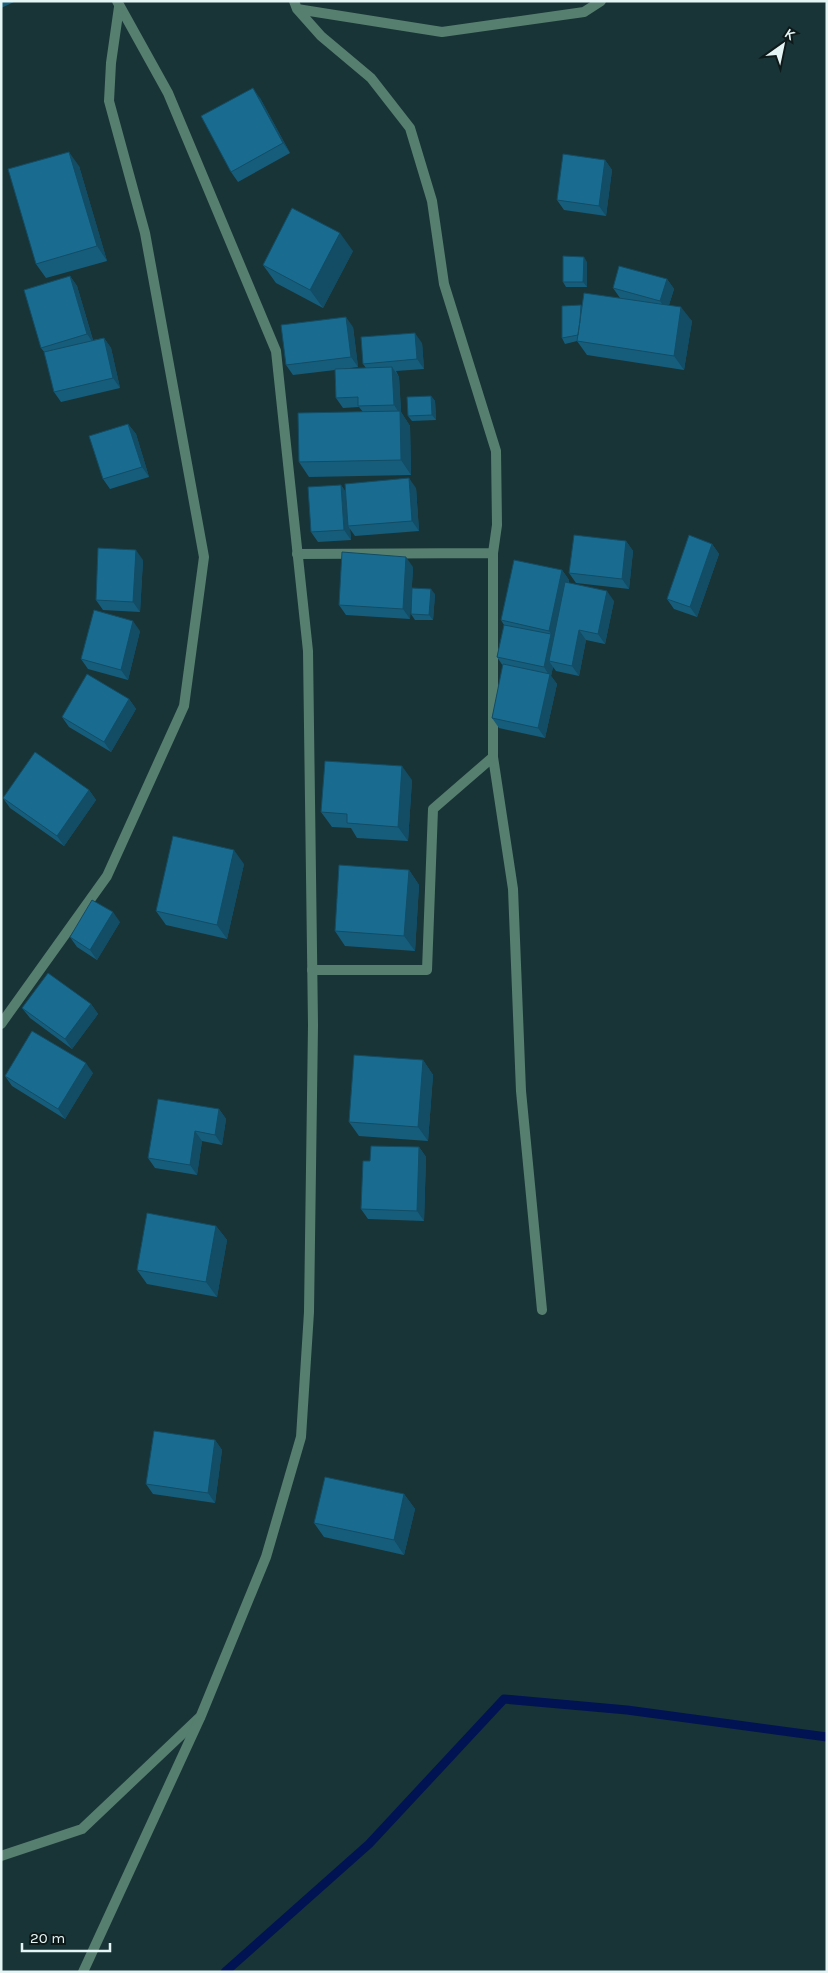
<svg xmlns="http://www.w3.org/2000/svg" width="828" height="1973" viewBox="0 0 828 1973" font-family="Karla,sans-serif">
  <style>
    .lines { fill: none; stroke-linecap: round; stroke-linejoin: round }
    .stream { stroke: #021353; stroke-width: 9 }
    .minor { stroke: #567f70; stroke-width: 10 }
    .tertiary { stroke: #567f70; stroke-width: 10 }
    .wall { fill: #165d7c }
    .shaded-wall { fill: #124c65 }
    .building { fill: #196c90; stroke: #124c65 }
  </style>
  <rect width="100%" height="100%" fill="#193436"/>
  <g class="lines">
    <path class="stream" d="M 225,1972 L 369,1844 L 504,1699 L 627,1710 L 827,1737"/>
    <path class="minor" d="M 294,1 L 297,9 L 321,36 L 371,78 L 410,128 L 432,201 L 444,284 L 496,451 L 497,525 L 493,553 L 493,757 L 433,809 L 427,970 L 312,970
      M 297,9 L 442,32 L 584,12 L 601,1
      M 297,554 L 493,553
      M 493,757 L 513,889 L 521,1091 L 542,1310
      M 1,1024 L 107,876 L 184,706 L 204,557 L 145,233 L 109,101 L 111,63 L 119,7
      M 1,1856 L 82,1829 L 199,1718"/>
    <path class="tertiary" d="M 83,1972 L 200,1718 L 266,1557 L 301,1437 L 309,1312 L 313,1025 L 308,651 L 276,351 L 168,93 L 117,1"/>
  </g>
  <path class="wall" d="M 1,1 L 14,1 L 14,2 L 1,8 Z
    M 260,98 L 290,153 L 238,182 L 231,172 Z
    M 605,160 L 612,170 L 606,216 L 564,210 L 557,200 Z
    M 79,166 L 107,261 L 46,278 L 36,264 Z
    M 353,251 L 323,308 L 276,283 L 263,265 Z
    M 587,262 L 587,287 L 566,287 L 563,282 Z
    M 70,276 L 77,286 L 93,340 L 104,338 L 111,348 L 120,388 L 61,402 L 54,392 L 45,353 L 41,348 Z
    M 667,279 L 674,289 L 669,305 L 692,321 L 684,370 L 587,355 L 577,341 L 565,344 L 562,338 L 581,305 L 582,307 L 620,298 L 613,288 Z
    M 353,327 L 358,367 L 343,369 L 366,368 L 363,364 L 422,343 L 424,369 L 396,371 L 399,377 L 401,412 L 410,426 L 411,475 L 309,477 L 299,462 L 363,412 L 359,407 L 343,408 L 336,398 L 335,370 L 293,375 L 286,365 Z
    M 431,396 L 435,401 L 436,420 L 412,421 L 408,416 Z
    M 128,424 L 136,434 L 149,477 L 110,489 L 103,479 Z
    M 341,485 L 345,491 L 416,488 L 419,531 L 355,536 L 350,529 L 351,540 L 318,542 L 311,532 Z
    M 626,541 L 633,551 L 629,589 L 576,583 L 569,573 Z
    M 712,544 L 719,554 L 697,617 L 674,609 L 667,599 Z
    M 143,560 L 140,612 L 103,610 L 96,600 Z
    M 413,567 L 410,619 L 346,615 L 339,605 Z
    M 562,570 L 569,580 L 569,583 L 614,601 L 605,644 L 586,640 L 579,676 L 556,671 L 553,667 L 551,676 L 557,684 L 545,738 L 499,728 L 492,718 L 503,666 L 497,657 L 504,625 L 501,620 Z
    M 435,594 L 433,620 L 415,620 L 411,614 Z
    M 140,631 L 128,680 L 88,669 L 81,659 Z
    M 129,699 L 136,709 L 111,752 L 69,727 L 62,717 Z
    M 412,780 L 408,841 L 357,838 L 351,828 L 332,827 L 321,812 Z
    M 89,790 L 96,800 L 64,846 L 10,808 L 3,798 Z
    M 244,864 L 227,939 L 166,925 L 156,911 Z
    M 409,870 L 419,885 L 415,951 L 345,946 L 335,931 Z
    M 120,922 L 97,960 L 77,947 L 70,937 Z
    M 91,1004 L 98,1014 L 72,1049 L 30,1018 L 22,1008 Z
    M 423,1060 L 433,1075 L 428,1141 L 359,1136 L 349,1122 Z
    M 93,1073 L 65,1119 L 12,1086 L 5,1076 Z
    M 219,1109 L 226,1119 L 222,1145 L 202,1141 L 197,1175 L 155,1168 L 148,1158 Z
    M 419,1147 L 426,1157 L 424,1221 L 368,1219 L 361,1209 L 370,1161 Z
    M 216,1226 L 227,1240 L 217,1297 L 147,1284 L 137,1270 Z
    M 215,1440 L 222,1450 L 215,1503 L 153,1494 L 146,1484 Z
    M 404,1494 L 415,1509 L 404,1555 L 324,1537 L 314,1523 Z"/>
  <path class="shaded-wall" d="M 253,88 L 260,98 L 290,153 L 283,143 Z
    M 69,152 L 79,166 L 107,261 L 97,246 Z
    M 605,160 L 612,170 L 606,216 L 599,206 Z
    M 340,233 L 353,251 L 323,308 L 310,290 Z
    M 584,257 L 587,262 L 587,287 L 583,282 Z
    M 70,276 L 77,286 L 94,344 L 87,334 Z
    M 667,279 L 674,289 L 667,311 L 660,301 Z
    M 681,307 L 692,321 L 684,370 L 674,356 Z
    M 346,317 L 353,327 L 358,367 L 351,357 Z
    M 415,333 L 422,343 L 424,369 L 417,359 Z
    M 104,338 L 111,348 L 120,388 L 113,378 Z
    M 392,367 L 399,377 L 401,412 L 410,426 L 411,475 L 401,460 L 400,414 L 394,405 Z
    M 431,396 L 435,401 L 436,420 L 432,415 Z
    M 128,424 L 136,434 L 149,477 L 142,467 Z
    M 409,478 L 416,488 L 419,531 L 412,521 Z
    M 341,485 L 348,495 L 348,526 L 350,529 L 351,540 L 344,530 Z
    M 626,541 L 633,551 L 629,589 L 622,579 Z
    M 712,544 L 719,554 L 697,617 L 690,607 Z
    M 136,550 L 143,560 L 140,612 L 133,602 Z
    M 406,557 L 413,567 L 410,619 L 403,609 Z
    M 562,570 L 569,580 L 556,641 L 549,631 Z
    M 431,589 L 435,594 L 433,620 L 429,615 Z
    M 607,591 L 614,601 L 605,644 L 598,634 Z
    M 133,621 L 140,631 L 128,680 L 121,670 Z
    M 579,630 L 586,640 L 579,676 L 572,666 Z
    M 551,634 L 558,644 L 549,661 L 553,667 L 551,676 L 557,684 L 545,738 L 538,728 L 549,675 L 544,667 Z
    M 129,699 L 136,709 L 111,752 L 104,742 Z
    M 402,766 L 412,780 L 408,841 L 398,827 Z
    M 89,790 L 96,800 L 64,846 L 57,836 Z
    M 234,850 L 244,864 L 227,939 L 217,925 Z
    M 409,870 L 419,885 L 415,951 L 404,936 Z
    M 113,912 L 120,922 L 97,960 L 90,950 Z
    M 91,1004 L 98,1014 L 72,1049 L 65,1039 Z
    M 423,1060 L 433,1075 L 428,1141 L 418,1127 Z
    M 86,1063 L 93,1073 L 65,1119 L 58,1109 Z
    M 219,1109 L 226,1119 L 222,1145 L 215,1135 Z
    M 195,1131 L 202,1141 L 197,1175 L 190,1165 Z
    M 419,1147 L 426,1157 L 424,1221 L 417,1211 Z
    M 216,1226 L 227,1240 L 217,1297 L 206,1282 Z
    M 215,1440 L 222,1450 L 215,1503 L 208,1493 Z
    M 404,1494 L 415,1509 L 404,1555 L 394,1540 Z"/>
  <path class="building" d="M 253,88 L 283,143 L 231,172 L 201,116 Z
    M 69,152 L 97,246 L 36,264 L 8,169 Z
    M 563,154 L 605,160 L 599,206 L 557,200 Z
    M 292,208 L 340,233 L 310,290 L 263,265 Z
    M 563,256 L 584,257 L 583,282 L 563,282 Z
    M 619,266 L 667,279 L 660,301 L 613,288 Z
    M 70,276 L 87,334 L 41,348 L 24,290 Z
    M 584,293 L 681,307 L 674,356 L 577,341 Z
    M 581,305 L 580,321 L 578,335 L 562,338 L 562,306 Z
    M 346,317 L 351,357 L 286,365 L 281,325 Z
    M 415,333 L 417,359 L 363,364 L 361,337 Z
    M 104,338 L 113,378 L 54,392 L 44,352 Z
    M 392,367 L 394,405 L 358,406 L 358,397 L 336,398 L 335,369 Z
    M 431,396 L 432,415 L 408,416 L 407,397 Z
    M 400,411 L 401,460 L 299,462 L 298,413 Z
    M 128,424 L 142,467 L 103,479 L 89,436 Z
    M 409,478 L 412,521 L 348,526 L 345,484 Z
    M 341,485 L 344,530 L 311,532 L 308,487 Z
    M 574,535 L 626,541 L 622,579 L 569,573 Z
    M 689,535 L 712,544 L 690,607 L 667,599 Z
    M 98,548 L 136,550 L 133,602 L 96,600 Z
    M 342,552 L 406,557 L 403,609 L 339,605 Z
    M 514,560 L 562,570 L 549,631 L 501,620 Z
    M 565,582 L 607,591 L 598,634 L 579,630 L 572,666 L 549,661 Z
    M 412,588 L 431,589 L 429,615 L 411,614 Z
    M 94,610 L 133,621 L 121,670 L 81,659 Z
    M 504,625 L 551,634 L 544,667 L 497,657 Z
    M 503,664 L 550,674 L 538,728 L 492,718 Z
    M 87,674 L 129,699 L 104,742 L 62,717 Z
    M 35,752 L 89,790 L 57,836 L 3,798 Z
    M 325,761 L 402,766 L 398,827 L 347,823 L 347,814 L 321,812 Z
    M 173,836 L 234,850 L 217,925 L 156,911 Z
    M 339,865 L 409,870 L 404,936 L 335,931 Z
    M 92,900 L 113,912 L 90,950 L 70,937 Z
    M 48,973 L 91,1004 L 65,1039 L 22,1008 Z
    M 32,1031 L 86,1063 L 58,1109 L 5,1076 Z
    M 354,1055 L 423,1060 L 418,1127 L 349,1122 Z
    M 158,1099 L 219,1109 L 215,1135 L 195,1131 L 190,1165 L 148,1158 Z
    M 371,1146 L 419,1147 L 417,1211 L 361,1209 L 363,1161 L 370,1161 Z
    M 147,1213 L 216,1226 L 206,1282 L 137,1270 Z
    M 154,1431 L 215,1440 L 208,1493 L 146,1484 Z
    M 325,1477 L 404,1494 L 394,1540 L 314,1523 Z"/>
  <rect width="828" height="1973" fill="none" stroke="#e5f5f6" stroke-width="5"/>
  <g transform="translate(783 45) rotate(33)" stroke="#0e191a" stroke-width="4" paint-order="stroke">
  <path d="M0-4L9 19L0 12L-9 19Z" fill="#e5f5f6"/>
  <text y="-8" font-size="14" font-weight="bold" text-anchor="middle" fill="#e5f5f6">K</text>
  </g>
  <path d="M22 1943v8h88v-8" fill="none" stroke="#e5f5f6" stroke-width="2.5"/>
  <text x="30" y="1943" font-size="15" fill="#e5f5f6" stroke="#0e191a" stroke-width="4" paint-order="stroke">20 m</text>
</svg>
